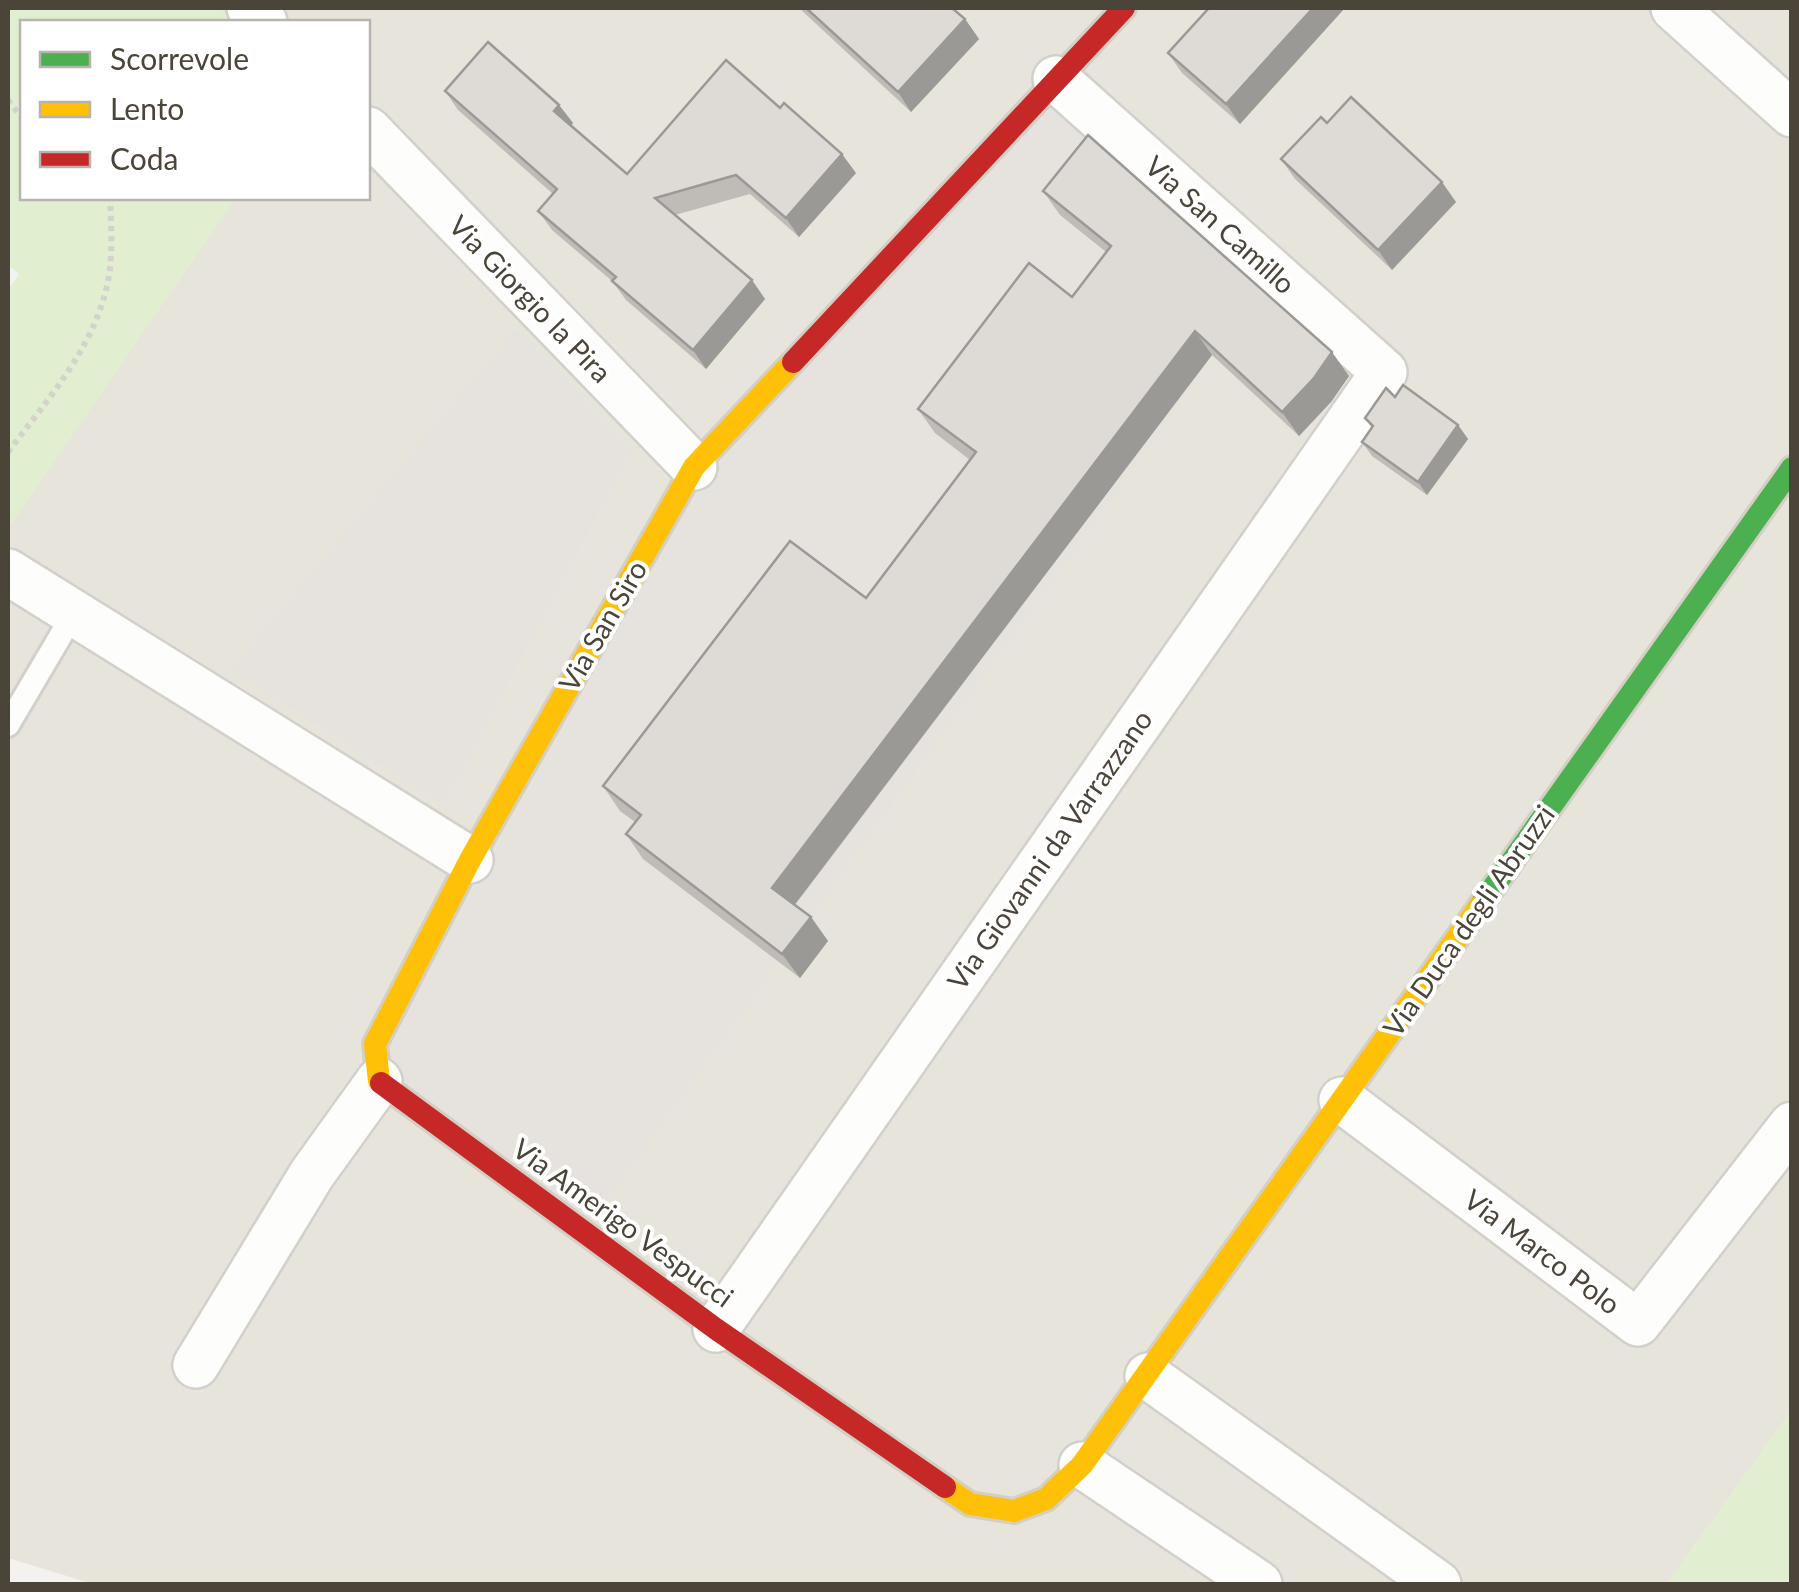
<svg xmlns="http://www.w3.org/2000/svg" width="1799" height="1592" viewBox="0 0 1799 1592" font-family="Lato,sans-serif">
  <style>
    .residential { fill: #e7e4dc; fill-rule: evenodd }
    .industrial { fill: #e6e2de }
    .green { fill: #e1eecf }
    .parking { fill: #e6e3df }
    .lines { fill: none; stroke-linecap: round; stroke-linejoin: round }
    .lane-casing { stroke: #d2d0cb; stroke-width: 28 }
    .street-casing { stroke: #d2d0cb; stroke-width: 50 }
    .fast-casing { stroke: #d3cfc5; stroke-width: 28 }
    .slow-casing { stroke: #d3cfc5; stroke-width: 28 }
    .jam-casing { stroke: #d3cfc5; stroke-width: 28 }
    .path { stroke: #d3d2cc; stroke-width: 6; stroke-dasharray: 5 5; stroke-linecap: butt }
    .lane { stroke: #fdfdfc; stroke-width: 22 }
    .street { stroke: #fdfdfc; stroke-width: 45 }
    .fast { stroke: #4caf50; stroke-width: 22 }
    .slow { stroke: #ffc107; stroke-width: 22 }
    .jam { stroke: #c62828; stroke-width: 22 }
    .wall { fill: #bfbcb8 }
    .shaded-wall { fill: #9b9996 }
    .building { fill: #dedbd6; stroke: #9b9996; stroke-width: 2.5 }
    .labels { text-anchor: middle; stroke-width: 8; stroke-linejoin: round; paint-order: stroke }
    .street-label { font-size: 28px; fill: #4b4439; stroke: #fff }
  </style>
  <rect width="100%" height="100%" fill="#f4f2ee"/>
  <path class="residential" d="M 8,8 L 1791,8 L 1791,1411 L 1667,1584 L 93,1584 L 8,1558 L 8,291 L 19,274 L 8,264 ZM 22,22 L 368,22 L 368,198 L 22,198 Z"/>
  <path class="industrial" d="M 1056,100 L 1266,284 L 590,1224 L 374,1070 L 704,473 Z"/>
  <path class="green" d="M 8,8 L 220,8 L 235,22 L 22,22 L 22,198 L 236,198 L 8,529 L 8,291 L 19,274 L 8,264 Z
    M 1791,1411 L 1791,1584 L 1667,1584 Z"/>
  <path class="parking" d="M 516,329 L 632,450 L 443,805 L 231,669 Z"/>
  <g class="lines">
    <g class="lane-casing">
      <path id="lane" d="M 8,725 L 74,613"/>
    </g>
    <g class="street-casing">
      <path id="street" d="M 250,8 L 264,22
        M 1674,8 L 1792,114
        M 368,130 L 694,467
        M 8,572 L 470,860
        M 1342,1100 L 1638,1323 L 1792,1125
        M 716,1329 L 1384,372 L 1056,79
        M 196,1365 L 312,1174 L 379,1081
        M 1148,1376 L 1438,1584
        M 1082,1465 L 1259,1584"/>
    </g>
    <g class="fast-casing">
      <path id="fast" d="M 1480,906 L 1792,468"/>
    </g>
    <g class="slow-casing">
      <path id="slow" d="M 381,1083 L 379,1081 L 375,1044 L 470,860 L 694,467 L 793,362
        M 945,1487 L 970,1504 L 1014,1511 L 1046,1499 L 1082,1465 L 1480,906"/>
    </g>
    <g class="jam-casing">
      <path id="jam" d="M 793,362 L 1124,8
        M 381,1083 L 716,1329 L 945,1487"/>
    </g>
    <path class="path" d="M 8,100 L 22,118
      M 8,452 C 48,399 97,345 109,276 C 113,250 111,223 110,198"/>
    <use href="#lane" class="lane"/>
    <use href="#street" class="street"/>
    <use href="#fast" class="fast"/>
    <use href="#slow" class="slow"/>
    <use href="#jam" class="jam"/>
  </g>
  <path class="wall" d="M 799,8 L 952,8 L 965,19 L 979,39 L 911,112 Z
    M 1344,9 L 1240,124 L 1182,73 L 1168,53 Z
    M 445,91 L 559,105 L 573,123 L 571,126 L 627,174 L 856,173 L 799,237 L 750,194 L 675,215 L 765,299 L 706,369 L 626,300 L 612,281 L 552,230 L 538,211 L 553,194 L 458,110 Z
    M 1327,123 L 1456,202 L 1392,270 L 1295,179 L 1281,159 Z
    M 1043,191 L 1349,376 L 1331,402 L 1299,436 L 1212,355 L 795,905 L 811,917 L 828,941 L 800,978 L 643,859 L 626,834 L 635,822 L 620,811 L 603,786 L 866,598 L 970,460 L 935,433 L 918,409 L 1072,297 L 1106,252 L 1060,215 Z
    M 1395,397 L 1458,425 L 1468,439 L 1427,495 L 1372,456 L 1362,442 L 1372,428 L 1365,418 Z"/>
  <path class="shaded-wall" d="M 1313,8 L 1344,9 L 1240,124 L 1226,104 Z
    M 965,19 L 979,39 L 911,112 L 898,92 Z
    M 559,105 L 573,123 L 567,130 L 554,111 Z
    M 842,154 L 856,173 L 799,237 L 786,218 Z
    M 1442,182 L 1456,202 L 1392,270 L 1378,250 Z
    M 752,280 L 765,299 L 706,369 L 693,350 Z
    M 1195,331 L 1212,355 L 789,912 L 772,888 Z
    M 1332,352 L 1349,376 L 1331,402 L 1299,436 L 1282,412 Z
    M 1458,425 L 1468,439 L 1427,495 L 1418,482 Z
    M 811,917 L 828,941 L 800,978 L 782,954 Z"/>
  <path class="building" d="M 806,8 L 952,8 L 965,19 L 898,92 Z
    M 1209,8 L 1313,8 L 1226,104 L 1168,53 Z
    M 488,42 L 559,105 L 554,111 L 627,174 L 726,60 L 780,108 L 784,103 L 842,154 L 786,218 L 736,175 L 655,198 L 752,280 L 693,350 L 612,281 L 616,277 L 538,211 L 557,189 L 445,91 Z
    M 1351,97 L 1442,182 L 1378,250 L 1281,159 L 1321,117 L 1327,123 Z
    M 1088,135 L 1332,352 L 1314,378 L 1282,412 L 1195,331 L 772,888 L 811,917 L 782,954 L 626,834 L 641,815 L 603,786 L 790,541 L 866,598 L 976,452 L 918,409 L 1029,263 L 1072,297 L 1111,246 L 1043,191 Z
    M 1403,385 L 1458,425 L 1418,482 L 1362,442 L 1373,426 L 1365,418 L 1386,388 L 1395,397 Z"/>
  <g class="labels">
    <g class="street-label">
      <text transform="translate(1220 225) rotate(42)" y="10">Via San Camillo</text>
      <text transform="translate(530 299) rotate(46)" y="10">Via Giorgio la Pira</text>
      <text transform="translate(603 626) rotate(-60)" y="10">Via San Siro</text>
      <text transform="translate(1050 850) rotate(-55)" y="10">Via Giovanni da Varrazzano</text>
      <text transform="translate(1469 921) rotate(-55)" y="10">Via Duca degli Abruzzi</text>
      <text transform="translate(623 1223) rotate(36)" y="10">Via Amerigo Vespucci</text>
      <text transform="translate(1542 1252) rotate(37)" y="10">Via Marco Polo</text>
    </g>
  </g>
  <rect width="1799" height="1592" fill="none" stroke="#4b4439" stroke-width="20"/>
  <rect x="20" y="20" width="350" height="180" fill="#ffffff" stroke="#b7b4b0" stroke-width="2.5"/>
  <rect x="40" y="52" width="50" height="15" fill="#4caf50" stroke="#b7b4b0" stroke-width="2.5"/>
  <text x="110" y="70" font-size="30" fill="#4b4439">Scorrevole</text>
  <rect x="40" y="102" width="50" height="15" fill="#ffc107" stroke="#b7b4b0" stroke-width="2.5"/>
  <text x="110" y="120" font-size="30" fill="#4b4439">Lento</text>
  <rect x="40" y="152" width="50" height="15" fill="#c62828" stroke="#b7b4b0" stroke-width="2.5"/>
  <text x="110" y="170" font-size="30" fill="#4b4439">Coda</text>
</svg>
